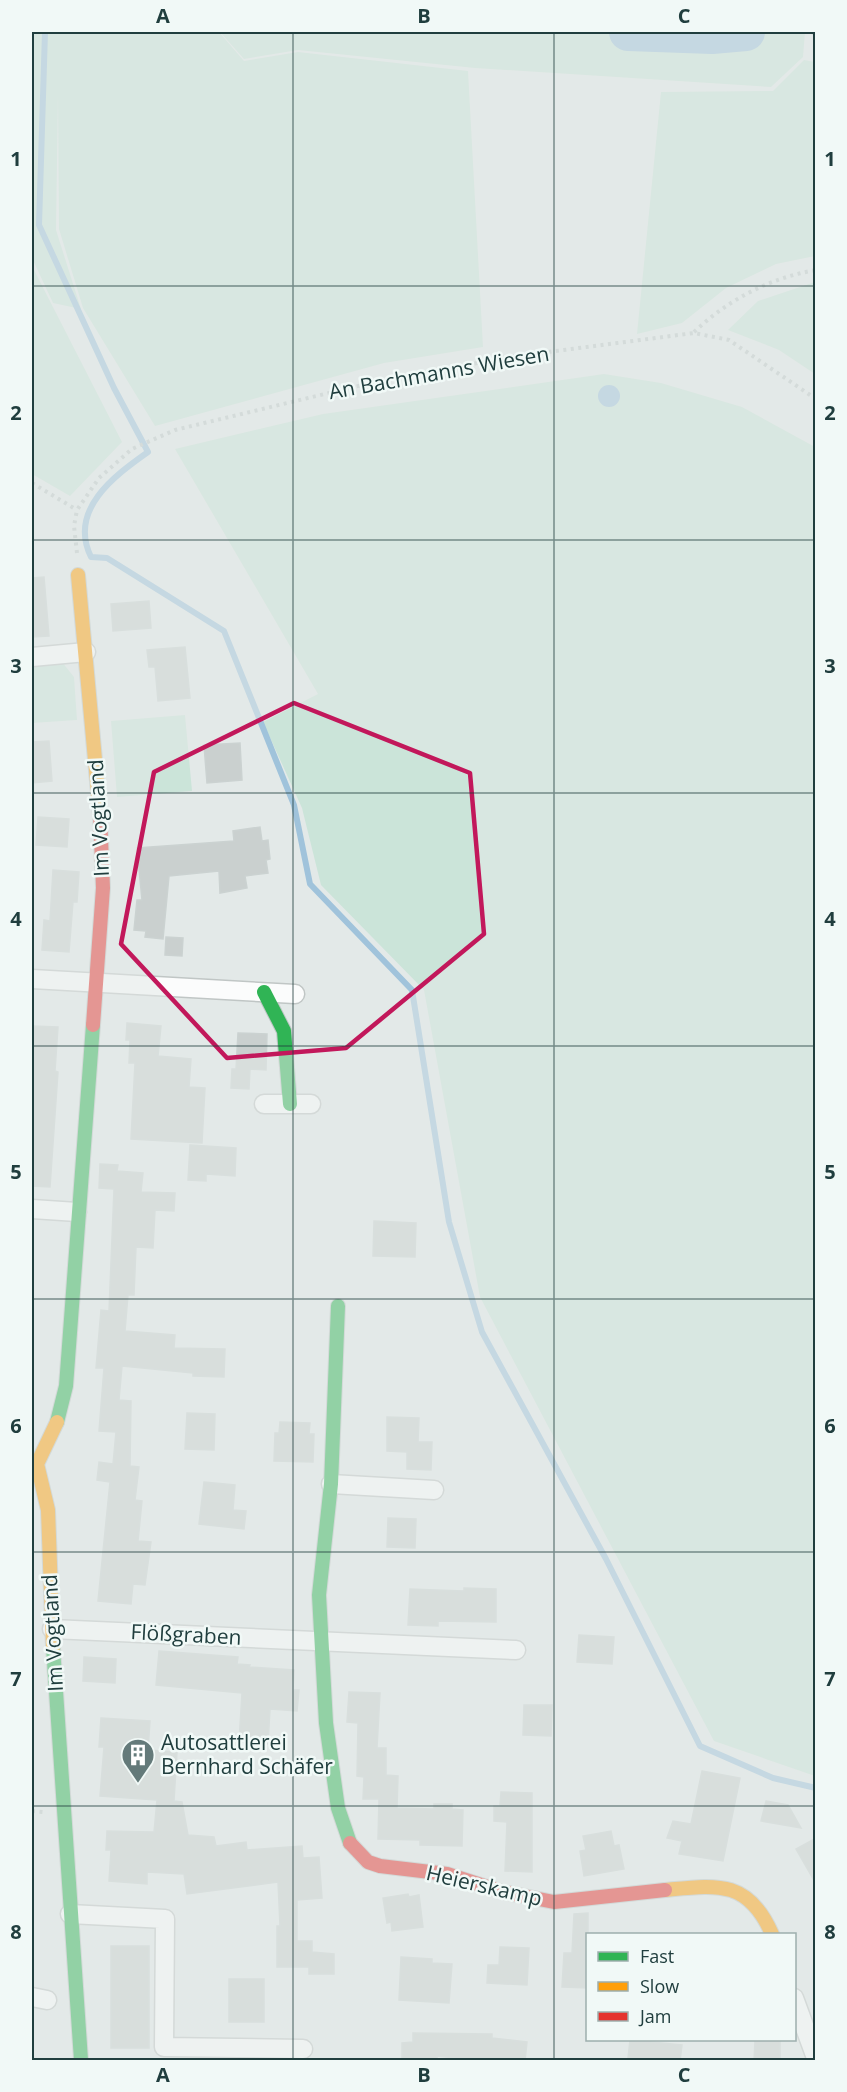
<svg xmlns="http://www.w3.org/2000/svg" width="847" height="2092" viewBox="0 0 847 2092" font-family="'Open Sans',sans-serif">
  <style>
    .green { fill: #cbe4d9 }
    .water { fill: #a0c3db }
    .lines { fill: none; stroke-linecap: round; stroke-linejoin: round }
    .stream { stroke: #a0c3db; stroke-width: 6 }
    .river { stroke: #a0c3db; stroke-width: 38 }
    .building { fill: #cad0cf; stroke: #cbd2d1; stroke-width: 1.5 }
    .street-casing { stroke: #c0c6c5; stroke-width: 21 }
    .fast-casing { stroke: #bfc7c6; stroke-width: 16 }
    .slow-casing { stroke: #bfc7c6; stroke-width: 16 }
    .jam-casing { stroke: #bfc7c6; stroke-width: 16 }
    .path { stroke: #c0cac9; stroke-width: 4; stroke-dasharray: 3 4.5; stroke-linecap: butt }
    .street { stroke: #fbfcfc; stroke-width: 18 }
    .fast { stroke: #30b455; stroke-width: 14 }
    .slow { stroke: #ff9f0a; stroke-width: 14 }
    .jam { stroke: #e5322d; stroke-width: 14 }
    .marked { fill: none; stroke: #c2185b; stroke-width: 4.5; stroke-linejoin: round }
    .grid { fill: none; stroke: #203e3e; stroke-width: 1.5; stroke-opacity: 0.55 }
    .labels { text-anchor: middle; stroke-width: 5; stroke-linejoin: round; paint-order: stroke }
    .street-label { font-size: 21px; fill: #203e3e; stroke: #f1f9f7 }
    .poi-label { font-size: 21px; fill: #203e3e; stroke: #f1f9f7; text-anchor: start }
    .neatline { fill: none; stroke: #203e3e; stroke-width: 2 }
    .grid-label { font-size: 20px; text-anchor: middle; font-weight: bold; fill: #203e3e }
  </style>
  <rect width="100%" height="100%" fill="#e3e9e8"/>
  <path class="green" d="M 32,32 L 219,32 L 244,61 L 298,52 L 468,71 L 483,347 L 384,363 L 155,426 L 83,308 L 59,229 L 58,95 L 56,230 L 81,309 L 53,303 L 32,258 Z
    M 220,32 L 805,32 L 803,57 L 771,87 L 475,68 L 298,50 L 244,59 Z
    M 804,60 L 815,62 L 815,256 L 776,264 L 726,288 L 682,323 L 637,334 L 661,92 L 773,91 Z
    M 32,266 L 122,442 L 70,496 L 32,474 Z
    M 815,282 L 815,374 L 779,350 L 728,330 L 758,301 Z
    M 604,374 L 661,383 L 742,407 L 815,447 L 815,1776 L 714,1741 L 480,1297 L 424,990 L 321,885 L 302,808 L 263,722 L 318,694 L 175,449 L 323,414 Z
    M 62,662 L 74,677 L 77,720 L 32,723 L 32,664 Z
    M 185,715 L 192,791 L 117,797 L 111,721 Z"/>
  <path class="water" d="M598 396a11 11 0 1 1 22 0a11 11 0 1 1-22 0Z"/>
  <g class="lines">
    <path class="stream" d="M 45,32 L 39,225 L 114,388 L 148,452 C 114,476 68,510 91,557 L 107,558 L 224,631 L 294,805 L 310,884 L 412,990 L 449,1222 L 482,1332 L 606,1559 L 700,1746 L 773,1778 L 816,1788"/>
    <path class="river" d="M 628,32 L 712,35 L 746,32"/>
  </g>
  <path class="building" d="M 44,577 L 49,636 L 32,637 L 32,578 Z
    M 149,601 L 151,628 L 113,631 L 111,604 Z
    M 185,647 L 190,698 L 158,701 L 155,667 L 149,667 L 147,650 Z
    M 49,741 L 52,781 L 32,783 L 32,742 Z
    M 240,743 L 242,780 L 207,783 L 204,745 Z
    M 38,817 L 69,819 L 67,847 L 36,845 Z
    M 260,827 L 262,841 L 268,840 L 270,859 L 266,860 L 268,873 L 245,876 L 247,888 L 220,893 L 219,871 L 169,876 L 163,939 L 145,937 L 146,931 L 134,930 L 137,900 L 142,900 L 137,848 L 234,841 L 233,831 Z
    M 53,870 L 79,872 L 77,902 L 73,902 L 69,952 L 42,950 L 44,920 L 50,921 Z
    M 166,937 L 183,938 L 182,956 L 165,955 Z
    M 127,1023 L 161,1026 L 158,1056 L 191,1059 L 189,1087 L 205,1088 L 202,1143 L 131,1139 L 135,1063 L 129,1063 L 130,1040 L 126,1040 Z
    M 32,1026 L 58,1027 L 55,1071 L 58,1072 L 50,1187 L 32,1186 Z
    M 238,1033 L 267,1034 L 266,1070 L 250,1069 L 249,1089 L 231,1088 L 232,1069 L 236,1069 Z
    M 190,1145 L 236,1148 L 235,1176 L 206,1174 L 206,1181 L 188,1180 Z
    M 100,1164 L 118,1165 L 117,1171 L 143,1173 L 141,1192 L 175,1193 L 174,1211 L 155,1210 L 153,1248 L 136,1247 L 134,1295 L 128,1295 L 125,1331 L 175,1335 L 174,1348 L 225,1349 L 224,1377 L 193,1376 L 193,1373 L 122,1366 L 119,1400 L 131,1401 L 130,1466 L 139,1467 L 135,1500 L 142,1501 L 138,1541 L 151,1542 L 145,1585 L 133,1584 L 131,1604 L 98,1601 L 110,1482 L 97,1480 L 99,1462 L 113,1464 L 116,1432 L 99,1431 L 104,1368 L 96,1368 L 101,1310 L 109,1311 L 114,1189 L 99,1188 Z
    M 374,1221 L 416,1223 L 415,1257 L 373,1256 Z
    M 187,1413 L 215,1414 L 214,1450 L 185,1449 Z
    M 387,1417 L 419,1418 L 418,1442 L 432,1442 L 431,1470 L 407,1469 L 407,1452 L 387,1451 Z
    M 280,1422 L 310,1423 L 309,1434 L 314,1434 L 313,1462 L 274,1461 L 275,1433 L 279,1433 Z
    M 204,1482 L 235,1485 L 233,1510 L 246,1511 L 244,1529 L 199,1524 Z
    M 388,1518 L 416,1519 L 415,1548 L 387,1547 Z
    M 464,1588 L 496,1589 L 496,1622 L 438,1621 L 438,1626 L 408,1625 L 410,1589 L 464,1591 Z
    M 579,1635 L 614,1637 L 612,1664 L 577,1662 Z
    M 159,1651 L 238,1657 L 237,1664 L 250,1665 L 249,1667 L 294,1670 L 293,1690 L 299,1690 L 297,1711 L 270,1709 L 268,1744 L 239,1742 L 242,1693 L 156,1685 Z
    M 84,1657 L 116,1659 L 115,1683 L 83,1681 Z
    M 349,1692 L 380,1693 L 377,1748 L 386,1748 L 386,1775 L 398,1776 L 397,1808 L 434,1809 L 434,1804 L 452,1804 L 452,1809 L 463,1810 L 462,1846 L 420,1845 L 420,1840 L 378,1839 L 379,1799 L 363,1799 L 364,1777 L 357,1776 L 358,1723 L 347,1722 Z
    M 524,1705 L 552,1705 L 551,1736 L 523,1735 Z
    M 101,1718 L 150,1721 L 148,1750 L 177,1752 L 174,1801 L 182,1802 L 188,1835 L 214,1837 L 216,1846 L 246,1842 L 247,1850 L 302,1846 L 303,1858 L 319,1857 L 322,1898 L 297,1900 L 297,1941 L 312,1941 L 312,1952 L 334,1954 L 334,1974 L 309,1974 L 309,1967 L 277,1967 L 277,1926 L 280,1926 L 278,1882 L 187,1894 L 184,1874 L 147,1872 L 147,1884 L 109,1881 L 111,1850 L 106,1850 L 107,1831 L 154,1832 L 157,1800 L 100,1796 L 104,1747 L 99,1747 Z
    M 702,1771 L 740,1778 L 723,1861 L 679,1854 L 682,1841 L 667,1838 L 673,1821 L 691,1824 Z
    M 501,1792 L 532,1793 L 532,1872 L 505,1871 L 507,1822 L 494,1821 L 494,1806 L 500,1806 Z
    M 766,1801 L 788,1805 L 801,1828 L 761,1821 Z
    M 611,1831 L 614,1846 L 619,1845 L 624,1869 L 584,1876 L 580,1851 L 586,1850 L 583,1836 Z
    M 816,1838 L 816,1884 L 796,1849 Z
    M 408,1894 L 409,1897 L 419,1895 L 423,1927 L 392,1931 L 391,1922 L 387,1923 L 383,1898 Z
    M 588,1913 L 588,1988 L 562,1987 L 564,1953 L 572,1953 L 574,1914 Z
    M 111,1946 L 149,1946 L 149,2048 L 111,2048 Z
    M 500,1947 L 529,1948 L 527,1985 L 487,1983 L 488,1965 L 499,1965 Z
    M 401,1957 L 432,1959 L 432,1963 L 452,1964 L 449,2003 L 399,2000 Z
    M 229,1979 L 264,1979 L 264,2022 L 229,2022 Z
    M 413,2033 L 492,2034 L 492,2038 L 527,2042 L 525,2061 L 481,2061 L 437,2056 L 437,2061 L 402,2061 L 402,2043 L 413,2042 Z
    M 630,2040 L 682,2045 L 680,2061 L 634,2061 L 628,2058 Z
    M 755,2041 L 780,2041 L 780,2061 L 754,2061 Z"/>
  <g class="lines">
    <g class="street-casing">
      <path id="street" d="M 32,657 L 86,652
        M 32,979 L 295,994
        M 264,1104 L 311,1104
        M 32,1209 L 77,1212
        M 331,1484 L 434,1490
        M 52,1629 L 516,1650
        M 70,1914 L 165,1919 L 164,2047 L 303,2049
        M 32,1997 L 47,2000
        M 794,1998 L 816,2058"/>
    </g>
    <g class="fast-casing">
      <path id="fast" d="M 264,992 L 284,1031 L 290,1104
        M 338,1306 L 331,1484 L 319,1595 L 326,1723 L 338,1808 L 350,1843
        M 57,1422 L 66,1386 L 93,1025
        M 53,1647 L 81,2060"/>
    </g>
    <g class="slow-casing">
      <path id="slow" d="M 78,575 L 100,814
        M 53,1647 L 48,1510 L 37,1464 L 57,1422
        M 665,1890 C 716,1885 748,1879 772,1934"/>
    </g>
    <g class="jam-casing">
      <path id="jam" d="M 93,1025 L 103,888 L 100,814
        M 350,1843 L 368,1862 L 380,1866 L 447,1874 L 503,1892 L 554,1902 L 665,1890"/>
    </g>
    <path class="path" d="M 812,32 L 816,35
      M 694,332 C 728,300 769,278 816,270
      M 32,483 L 77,510
      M 77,553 L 74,526 L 77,510 L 99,478 L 132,449 L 175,430 L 383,380 L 510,357 L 694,333 L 729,340 L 816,399
      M 32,1811 L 43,1812"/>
    <use href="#street" class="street"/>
    <use href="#fast" class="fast"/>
    <use href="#slow" class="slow"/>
    <use href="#jam" class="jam"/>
  </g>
  <path d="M0 0H847V2092H0ZM 294,703 L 470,773 L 484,934 L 346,1048 L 227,1058 L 121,944 L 154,772 Z" fill="#e3e9e8" fill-opacity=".55" fill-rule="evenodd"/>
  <path class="marked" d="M 294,703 L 470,773 L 484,934 L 346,1048 L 227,1058 L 121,944 L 154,772 Z"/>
  <path class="grid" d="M 293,32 L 293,2060M 554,32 L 554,2060M 32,286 L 816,286M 32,540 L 816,540M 32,793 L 816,793M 32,1046 L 816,1046M 32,1299 L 816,1299M 32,1552 L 816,1552M 32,1806 L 816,1806"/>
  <defs>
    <g id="building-pin" transform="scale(1.725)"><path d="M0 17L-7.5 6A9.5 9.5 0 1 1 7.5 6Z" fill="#647a7a" stroke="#f1f9f7"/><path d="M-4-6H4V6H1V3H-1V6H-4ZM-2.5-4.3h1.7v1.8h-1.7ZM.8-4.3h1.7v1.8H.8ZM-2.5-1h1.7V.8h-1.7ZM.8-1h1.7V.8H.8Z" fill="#fff"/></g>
  </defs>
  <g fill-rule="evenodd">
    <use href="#building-pin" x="138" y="1755"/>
  </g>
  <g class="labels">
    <g class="street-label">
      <text transform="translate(439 373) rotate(-10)" y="7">An Bachmanns Wiesen</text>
      <text transform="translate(99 818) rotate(-93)" y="7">Im Vogtland</text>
      <text transform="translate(53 1633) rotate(-93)" y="7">Im Vogtland</text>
      <text transform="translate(186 1635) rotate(3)" y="7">Flößgraben</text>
      <text transform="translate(484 1886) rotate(13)" y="7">Heierskamp</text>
    </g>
    <g class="poi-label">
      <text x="161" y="1750">Autosattlerei<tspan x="161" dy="24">Bernhard Schäfer</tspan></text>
    </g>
  </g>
  <rect width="847" height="2092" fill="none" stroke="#f1f9f7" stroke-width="66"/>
  <rect x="586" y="1933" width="210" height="108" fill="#f1f9f7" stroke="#9daead" stroke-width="1.5"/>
  <rect x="598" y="1952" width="30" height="9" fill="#30b455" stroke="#9daead" stroke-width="1.5"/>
  <text x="640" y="1963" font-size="18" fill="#203e3e">Fast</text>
  <rect x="598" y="1982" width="30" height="9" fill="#ff9f0a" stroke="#9daead" stroke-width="1.5"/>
  <text x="640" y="1993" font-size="18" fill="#203e3e">Slow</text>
  <rect x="598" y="2012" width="30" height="9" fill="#e5322d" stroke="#9daead" stroke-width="1.5"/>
  <text x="640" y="2023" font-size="18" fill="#203e3e">Jam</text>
  <rect x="33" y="33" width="781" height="2026" class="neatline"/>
  <g class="grid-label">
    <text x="163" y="23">A</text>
    <text x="424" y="23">B</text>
    <text x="684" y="23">C</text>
    <text x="16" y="166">1</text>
    <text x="830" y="166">1</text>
    <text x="16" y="420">2</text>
    <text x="830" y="420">2</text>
    <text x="16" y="673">3</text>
    <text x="830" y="673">3</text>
    <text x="16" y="926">4</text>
    <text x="830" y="926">4</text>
    <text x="16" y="1179">5</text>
    <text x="830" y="1179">5</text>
    <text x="16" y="1433">6</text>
    <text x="830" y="1433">6</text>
    <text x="16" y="1686">7</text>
    <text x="830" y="1686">7</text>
    <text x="16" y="1939">8</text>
    <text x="830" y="1939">8</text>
    <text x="163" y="2082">A</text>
    <text x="424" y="2082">B</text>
    <text x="684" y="2082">C</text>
  </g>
</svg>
